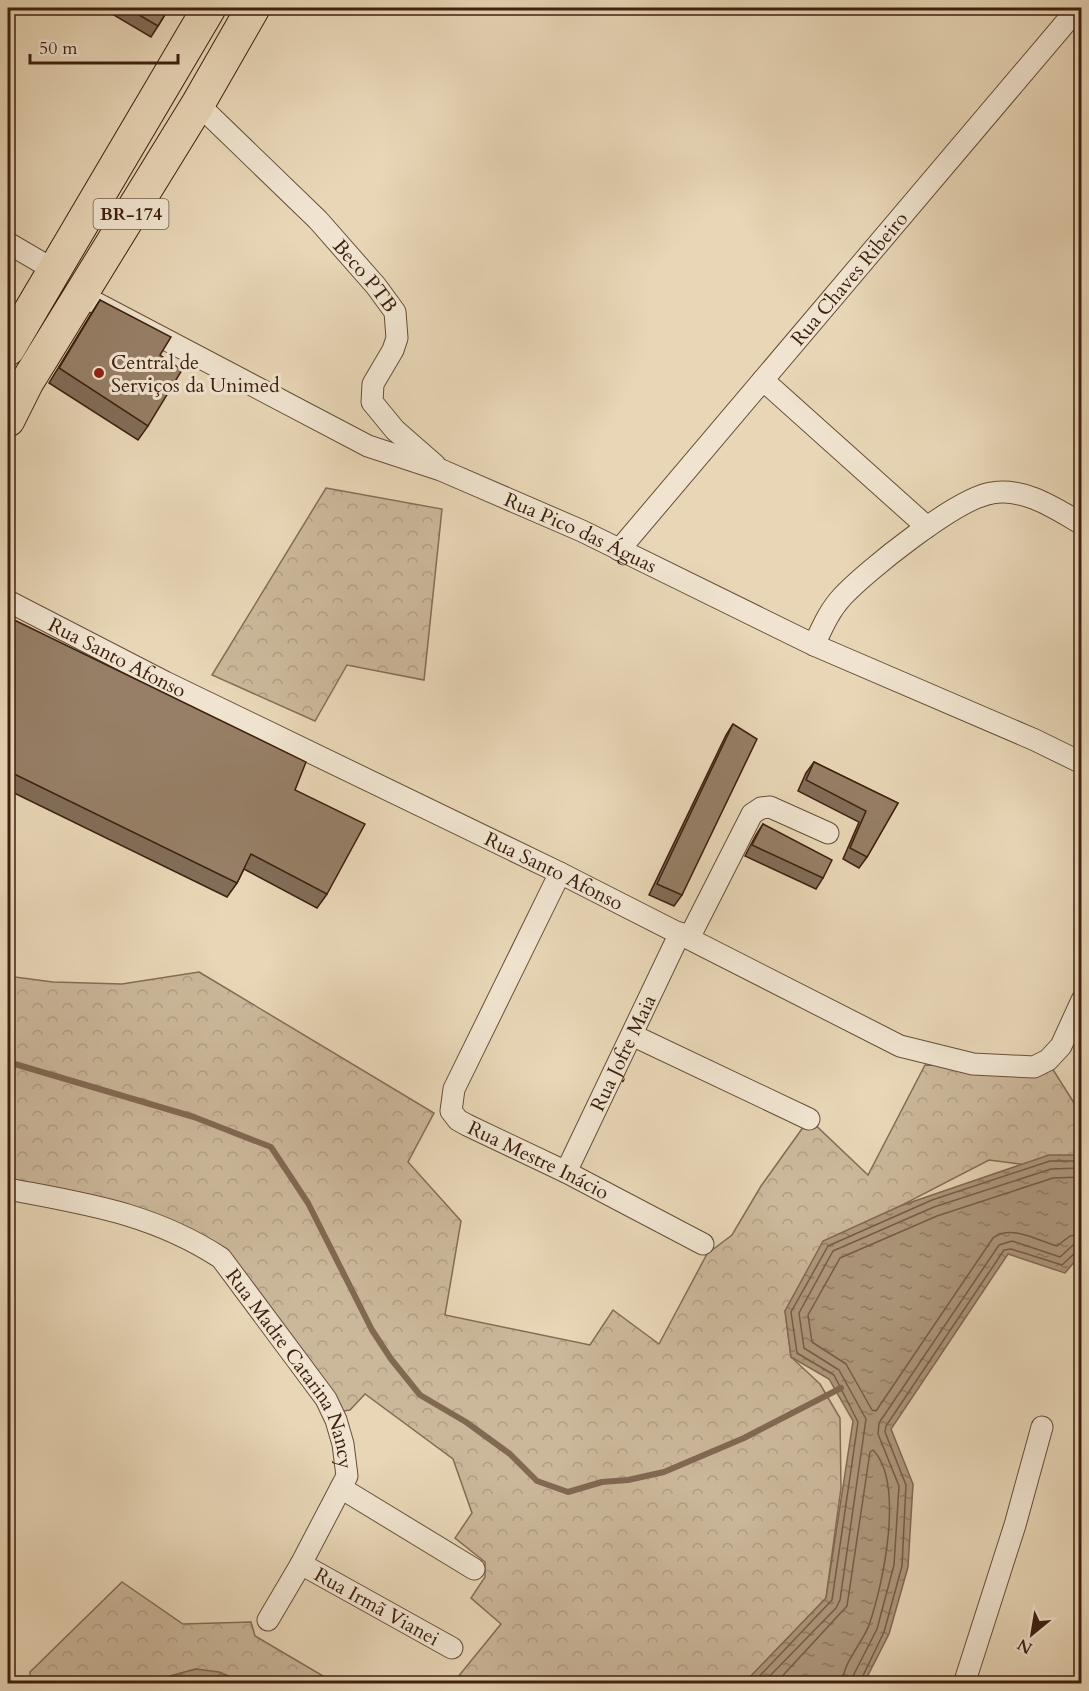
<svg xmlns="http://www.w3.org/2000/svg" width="1089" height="1691" viewBox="0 0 1089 1691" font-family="Cardo,serif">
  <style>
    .forest { fill: url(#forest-crowns); stroke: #846c54; stroke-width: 1.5 }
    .water { fill: url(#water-ripples); stroke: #816851; stroke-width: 1.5 }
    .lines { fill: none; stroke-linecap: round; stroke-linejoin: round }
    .shore { stroke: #765c46; stroke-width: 1.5 }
    .stream { stroke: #816851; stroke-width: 6 }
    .minor-casing { stroke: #684e39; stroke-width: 23 }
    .trunk-casing { stroke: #3e200f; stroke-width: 35 }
    .minor { stroke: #f0e4d0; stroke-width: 21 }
    .trunk { stroke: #e8d6b6; stroke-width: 33 }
    .wall { fill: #816d58; stroke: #3e200f; stroke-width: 1.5 }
    .building { fill: #967f66; stroke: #3e200f; stroke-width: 1.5 }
    .poi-dot { fill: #8f2418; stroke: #f0e4d0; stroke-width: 2 }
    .labels { text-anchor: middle; stroke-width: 6; stroke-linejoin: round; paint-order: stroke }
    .shield { fill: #f0e4d0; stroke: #735b49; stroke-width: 1.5 }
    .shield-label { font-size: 18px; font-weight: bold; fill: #3e200f }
    .street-label { font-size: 20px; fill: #3e200f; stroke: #f0e4d0 }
    .poi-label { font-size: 20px; fill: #3e200f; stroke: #f0e4d0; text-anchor: start }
  </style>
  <defs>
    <pattern id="forest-crowns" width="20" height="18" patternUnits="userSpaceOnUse" patternTransform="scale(1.5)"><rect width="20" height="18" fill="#cbb79a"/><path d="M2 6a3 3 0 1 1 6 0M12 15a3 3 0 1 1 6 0" fill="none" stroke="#af9d84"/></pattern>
    <pattern id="water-ripples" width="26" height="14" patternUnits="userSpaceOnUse" patternTransform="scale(1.5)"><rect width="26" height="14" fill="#ae987d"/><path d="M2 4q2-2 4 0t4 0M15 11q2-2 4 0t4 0" fill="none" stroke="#8f7c65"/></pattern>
  </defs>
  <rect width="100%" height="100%" fill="#e8d6b6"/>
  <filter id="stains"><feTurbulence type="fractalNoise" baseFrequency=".00333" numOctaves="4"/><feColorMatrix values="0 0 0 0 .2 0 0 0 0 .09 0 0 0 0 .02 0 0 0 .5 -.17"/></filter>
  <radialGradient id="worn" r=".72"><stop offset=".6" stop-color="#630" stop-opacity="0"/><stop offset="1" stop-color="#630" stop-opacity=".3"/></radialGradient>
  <path class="forest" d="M 326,488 L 442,509 L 424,680 L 347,665 L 315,721 L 212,675 Z
    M 199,972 L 434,1113 L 408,1162 L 461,1221 L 445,1315 L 590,1345 L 613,1310 L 659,1344 L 707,1254 L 732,1235 L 761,1186 L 809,1119 L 868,1175 L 925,1065 L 1052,1068 L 1076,1106 L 1078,1144 L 1082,1144 L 1081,1172 L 989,1160 L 900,1206 L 785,1311 L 791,1357 L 820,1384 L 840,1418 L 841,1488 L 826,1598 L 744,1684 L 453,1683 L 501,1624 L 471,1598 L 485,1577 L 485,1562 L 455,1538 L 472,1513 L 453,1459 L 365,1394 L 350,1410 L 331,1413 L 201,1244 L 8,1188 L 8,976 L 53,982 L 122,984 Z
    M 122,1582 L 183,1624 L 251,1622 L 255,1636 L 335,1683 L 242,1683 L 196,1669 L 159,1679 L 101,1684 L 30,1684 L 30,1672 Z"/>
  <path class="water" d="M 1049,1155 L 1081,1155 L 1081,1254 L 1065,1273 L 1008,1254 L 891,1429 L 913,1484 L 908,1567 L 889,1634 L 864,1683 L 744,1683 L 826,1598 L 853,1421 L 829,1379 L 791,1357 L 785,1311 L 823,1241 L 900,1206 Z
    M 196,1669 L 219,1672 L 246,1683 L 101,1683 L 159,1679 Z"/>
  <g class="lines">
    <path class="shore" d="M 1082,1177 L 1053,1178 L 937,1216 L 840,1258 L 808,1315 L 812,1342 L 846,1364 L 872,1410 L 876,1411 L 993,1238 C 1012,1224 1038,1241 1057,1246 L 1070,1236 L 1082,1234
      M 167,1684 C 193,1676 205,1672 231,1684
      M 752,1684 L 832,1600 L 858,1422 L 834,1375 L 797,1353 L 791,1312 L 828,1246 L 932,1200 L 1050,1161 L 1082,1161
      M 762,1684 L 836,1608 L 840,1600 L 866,1419 L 839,1370 L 804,1348 L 799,1313 L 833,1251 L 934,1207 L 1051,1169 L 1082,1168
      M 775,1684 L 847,1606 L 870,1452 L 873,1450 C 905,1483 883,1585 869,1625 C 862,1644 843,1662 842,1684
      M 851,1684 L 853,1676 L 877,1629 L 894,1565 L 899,1486 L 878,1434 L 879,1423 L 999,1245 L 1012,1241 L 1060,1257 L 1073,1245 L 1082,1243
      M 859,1684 L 884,1632 L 902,1566 L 906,1485 L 885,1432 L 886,1426 L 1004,1250 L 1011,1249 L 1062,1265 L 1076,1252 L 1082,1251"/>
    <path class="stream" d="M 8,1062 L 194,1117 L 271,1147 L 308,1203 L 372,1330 L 391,1359 L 420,1395 L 466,1422 L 510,1454 L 537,1481 L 568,1492 L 602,1482 L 628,1480 L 664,1472 L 744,1438 L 841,1388"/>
    <g class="minor-casing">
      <g id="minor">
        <path id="s1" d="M 198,104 L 318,220 L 376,286 L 395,312 L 397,338 L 393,350 L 373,384 L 372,402 L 395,430 L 435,465"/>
        <path d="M 8,243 L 54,270"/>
        <path id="s2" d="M 81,295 L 368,446 L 441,470 L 582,531 L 814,645 L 1035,740 L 1082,763"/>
        <path d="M 763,380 L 927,527"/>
        <path id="s3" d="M 619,550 L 1078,8"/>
        <path id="s4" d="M 8,601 L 165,682 L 560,873 L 900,1046 L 973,1064 L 1034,1067 L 1048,1060 L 1061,1046 L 1082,1000"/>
        <path d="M 814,645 C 822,628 829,611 842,597 C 866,571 957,498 992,493 C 1024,487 1056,509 1082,524"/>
        <path id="s5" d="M 560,873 L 454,1089 L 451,1111 L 458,1120 L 467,1125 L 566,1172 L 703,1244"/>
        <path d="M 689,938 L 752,814 L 761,808 L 770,807 L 828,833"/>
        <path d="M 632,1035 L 809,1119"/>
        <path id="s6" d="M 566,1172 L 680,933"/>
        <path id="s7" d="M 8,1189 C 86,1204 152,1213 221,1258 L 326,1399 L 336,1420 L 343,1444 L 347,1476 L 301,1564 L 268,1620"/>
        <path d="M 341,1488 L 474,1569"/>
        <path id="s8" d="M 301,1564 L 452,1648"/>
        <path d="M 964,1684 L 1015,1525 L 1042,1427"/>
      </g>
    </g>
    <g class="trunk-casing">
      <path id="trunk" d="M 8,349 L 209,8
        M 8,420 L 27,382 L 198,104 L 253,8"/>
    </g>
    <use href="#minor" class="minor"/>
    <use href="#trunk" class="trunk"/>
  </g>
  <path class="wall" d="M 102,8 L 169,8 L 158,26 L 151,37 Z
    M 100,300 L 160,355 L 148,426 L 138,440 L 49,383 L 91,314 Z
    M 8,617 L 295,790 L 327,894 L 317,908 L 244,869 L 237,883 L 227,897 L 8,790 Z
    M 733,724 L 682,895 L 674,906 L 649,895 L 726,735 Z
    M 814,762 L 898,803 L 867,857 L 859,868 L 843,859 L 859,822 L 798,791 L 806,773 Z
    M 763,824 L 823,878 L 816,889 L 745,856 L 756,835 Z"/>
  <path class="building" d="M 127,8 L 169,8 L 158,26 Z
    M 100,300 L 171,337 L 160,355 L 182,370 L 148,426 L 59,368 Z
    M 8,617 L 306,762 L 295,790 L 365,824 L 327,894 L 251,854 L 237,883 L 8,771 Z
    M 733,724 L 757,739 L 682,895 L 657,884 Z
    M 814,762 L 898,803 L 867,857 L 850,848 L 866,811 L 806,780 Z
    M 763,824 L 832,860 L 823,878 L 752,845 Z"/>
  <circle class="poi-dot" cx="99" cy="373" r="6"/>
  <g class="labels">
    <rect class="shield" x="93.5" y="199" width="75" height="30" rx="4.5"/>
    <g class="shield-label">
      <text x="131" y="220">BR-174</text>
    </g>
    <g class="street-label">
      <text dy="7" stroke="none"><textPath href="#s1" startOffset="240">Beco PTB</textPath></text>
      <text dy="7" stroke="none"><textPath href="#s3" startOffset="356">Rua Chaves Ribeiro</textPath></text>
      <text dy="7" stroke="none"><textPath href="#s2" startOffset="554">Rua Pico das Águas</textPath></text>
      <text dy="7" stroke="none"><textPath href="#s4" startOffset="123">Rua Santo Afonso</textPath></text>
      <text dy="7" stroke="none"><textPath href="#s4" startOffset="609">Rua Santo Afonso</textPath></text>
      <text dy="7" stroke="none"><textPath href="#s6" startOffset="132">Rua Jofre Maia</textPath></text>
      <text dy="7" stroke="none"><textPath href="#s5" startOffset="364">Rua Mestre Inácio</textPath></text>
      <text dy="7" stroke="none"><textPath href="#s7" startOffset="358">Rua Madre Catarina Nancy</textPath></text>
      <text dy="7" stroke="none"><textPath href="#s8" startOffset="87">Rua Irmã Vianei</textPath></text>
    </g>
    <g class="poi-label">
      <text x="111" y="369">Central de<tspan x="111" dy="23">Serviços da Unimed</tspan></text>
    </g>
  </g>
  <rect width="1089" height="1691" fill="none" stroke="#e8d6b6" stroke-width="30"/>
  <rect x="9" y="9" width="1071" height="1673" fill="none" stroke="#3e200f" stroke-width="3"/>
  <rect x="15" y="15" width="1059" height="1661" fill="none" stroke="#3e200f" stroke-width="1.5"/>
  <g transform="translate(1032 1634) rotate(210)" stroke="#f0e4d0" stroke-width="4.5" paint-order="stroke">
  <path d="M0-4.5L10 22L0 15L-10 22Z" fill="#3e200f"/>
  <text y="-9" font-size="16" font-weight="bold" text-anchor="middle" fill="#3e200f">N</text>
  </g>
  <path d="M30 54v9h148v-9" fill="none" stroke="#3e200f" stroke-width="3"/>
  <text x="39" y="54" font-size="18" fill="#3e200f" stroke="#f0e4d0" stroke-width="4.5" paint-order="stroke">50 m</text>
  <rect width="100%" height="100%" filter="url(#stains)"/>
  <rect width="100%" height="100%" fill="url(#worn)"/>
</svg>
